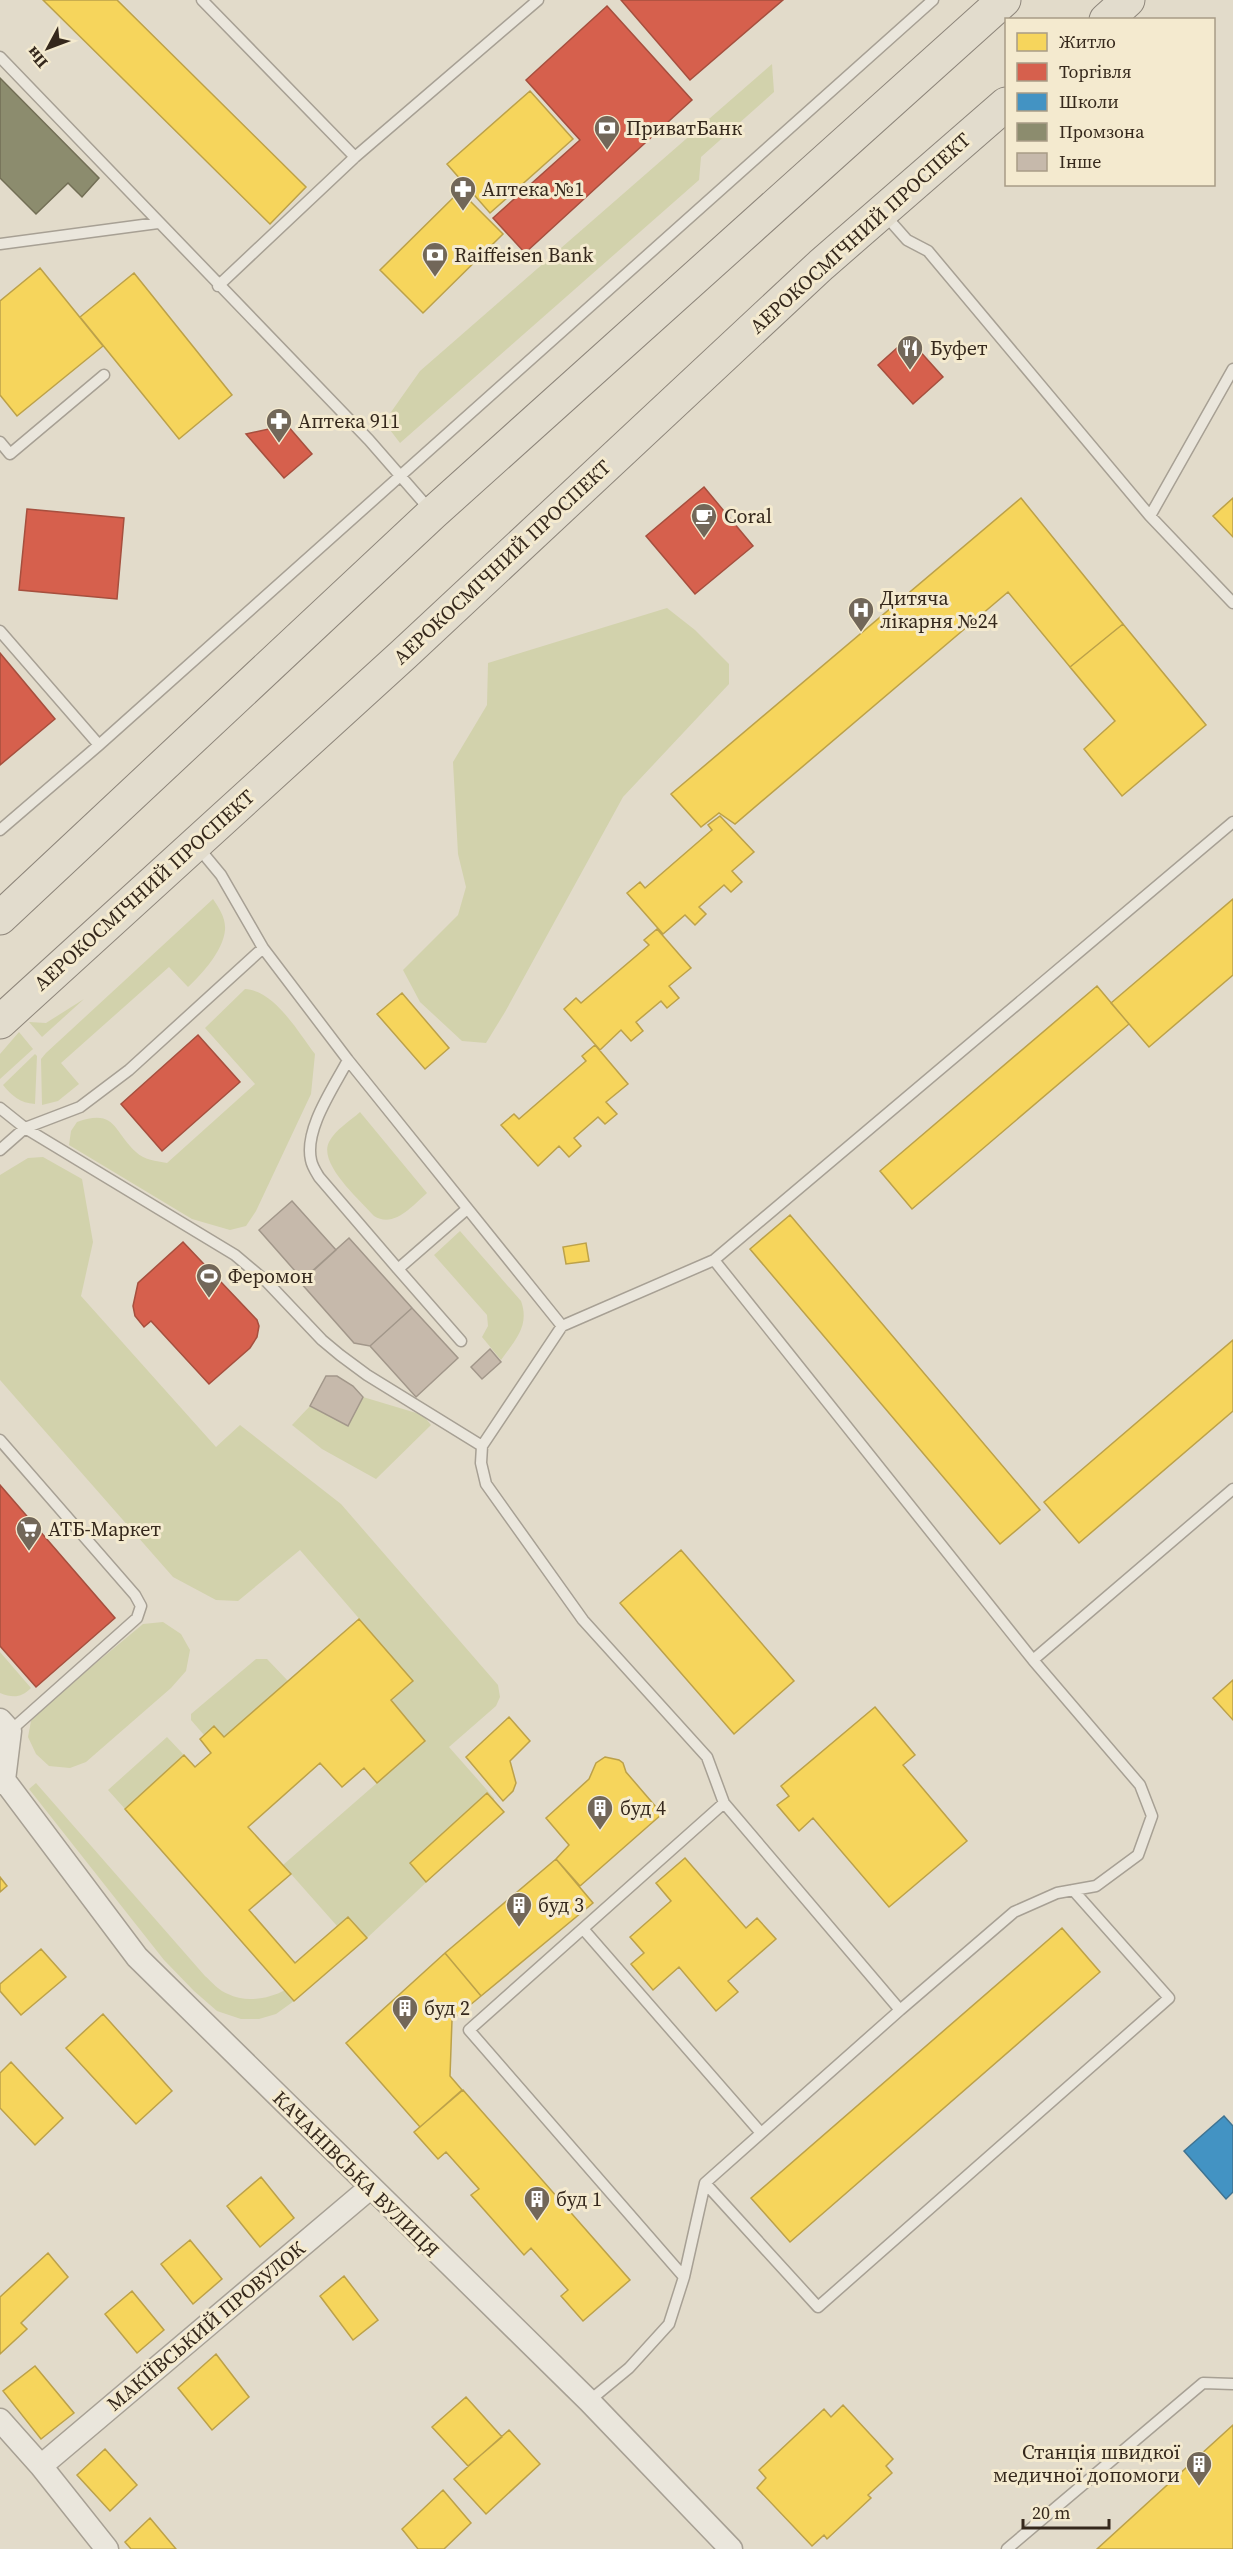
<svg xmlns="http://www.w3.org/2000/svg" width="1233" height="2549" viewBox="0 0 1233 2549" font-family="'Source Serif 4',serif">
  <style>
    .green { fill: #d2d2ac }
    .homes { fill: #f6d55c; stroke: #bca149; stroke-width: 1.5 }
    .shops { fill: #d6604d; stroke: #a64f3e; stroke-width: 1.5 }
    .schools { fill: #4393c3; stroke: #3f7391; stroke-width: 1.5 }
    .industry { fill: #8c8c6e; stroke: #726e55; stroke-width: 1.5 }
    .building { fill: #c6b9ab; stroke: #a2978a; stroke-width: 1.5 }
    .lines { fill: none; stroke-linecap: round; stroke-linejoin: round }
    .service-casing { stroke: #a7a094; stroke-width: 13 }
    .minor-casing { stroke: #a7a094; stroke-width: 25 }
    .primary-casing { stroke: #8d857a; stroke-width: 35 }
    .service { stroke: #eae6dc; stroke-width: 10 }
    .minor { stroke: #eae6dc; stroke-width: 22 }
    .primary { stroke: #e2dccd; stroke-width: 33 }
    .labels { text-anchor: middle; stroke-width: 6; stroke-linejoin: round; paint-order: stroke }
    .poi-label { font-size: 20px; fill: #35281c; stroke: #f4eacf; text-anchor: start }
    .street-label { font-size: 20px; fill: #35281c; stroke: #f4eacf }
  </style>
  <rect width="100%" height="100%" fill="#e2dbca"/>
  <path class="green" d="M 772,64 L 774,92 L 701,157 L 699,180 L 400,443 L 384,422 L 420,371 Z
    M 667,608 L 695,630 L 729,664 L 729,684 L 623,797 L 505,1012 L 486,1043 L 462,1041 L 420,1002 L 403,970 L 458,915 L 466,887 L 458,854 L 453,762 L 487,705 L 488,663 Z
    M 213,899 C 219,908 226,918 225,930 C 223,951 202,974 188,987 L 169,967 L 61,1063 L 79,1084 L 58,1101 L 42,1105 L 41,1059 L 46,1053 Z
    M 245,989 C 275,991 298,1032 315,1054 L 311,1094 L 256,1211 L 246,1226 L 230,1230 L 192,1219 L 69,1145 L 71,1131 L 77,1122 C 116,1108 113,1131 136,1152 C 144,1160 156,1161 167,1163 L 255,1084 L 205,1028 Z
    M 84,999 L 42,1037 L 29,1022 L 46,1023 Z
    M 19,1032 L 33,1049 L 0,1079 L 0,1054 Z
    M 35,1054 L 37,1056 L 35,1104 C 20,1103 12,1096 3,1085 Z
    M 360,1112 L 427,1193 C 413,1205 394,1229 374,1216 C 360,1200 318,1164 329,1142 C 335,1130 350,1121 360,1112 Z
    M 43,1157 L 82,1179 L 93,1242 L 81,1296 L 216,1447 L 240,1425 L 341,1504 L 498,1685 L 500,1697 L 496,1706 L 449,1747 L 494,1798 L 496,1817 L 367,1938 L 348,1917 L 337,1926 L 283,1865 L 425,1741 L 391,1700 L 412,1680 L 300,1550 L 238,1601 L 216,1600 L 173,1577 L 0,1380 L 0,1175 L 28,1158 Z
    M 460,1231 L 521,1301 C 530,1326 515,1340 501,1360 L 482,1337 L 488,1326 L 487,1315 L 434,1255 Z
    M 363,1397 L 423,1415 L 431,1425 L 376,1479 L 322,1449 L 292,1425 L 310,1406 L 348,1426 Z
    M 163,1622 L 181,1634 L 190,1650 L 186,1671 L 171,1688 L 86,1762 L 70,1768 L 49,1766 L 36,1754 L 28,1737 L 31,1721 L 49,1702 L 143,1624 Z
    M 0,1652 L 31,1688 C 21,1698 13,1698 0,1693 Z
    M 256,1659 L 267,1659 L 288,1681 L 224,1737 L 214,1726 L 204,1735 L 191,1720 L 191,1714 Z
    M 167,1737 L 184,1755 L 125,1809 L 108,1790 Z
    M 36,1783 L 205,1976 C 212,1982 219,1991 228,1994 C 245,2003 269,1999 285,1990 L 294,2001 L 276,2014 L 259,2019 L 241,2019 L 217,2011 L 194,1991 L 164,1960 L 29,1789 Z"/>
  <path class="homes" d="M 43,0 L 117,0 L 306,187 L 270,224 Z
    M 530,91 L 573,139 L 490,213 L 447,164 Z
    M 460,191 L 503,234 L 423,313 L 380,270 Z
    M 40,268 L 103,346 L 17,416 L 0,395 L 0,301 Z
    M 134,273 L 232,395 L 179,439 L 80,317 Z
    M 1021,498 L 1123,624 L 1070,667 L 1008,592 L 735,824 L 719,813 L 701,827 L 671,794 Z
    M 1233,498 L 1233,537 L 1213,516 Z
    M 1123,624 L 1206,725 L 1122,796 L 1084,749 L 1115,721 L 1070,667 Z
    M 720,816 L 754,852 L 732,871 L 742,882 L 731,892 L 724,885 L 699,907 L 706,914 L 695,925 L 685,915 L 663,934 L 627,893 L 640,882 L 645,888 L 712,830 L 708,825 Z
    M 1233,899 L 1233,975 L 1149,1047 L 1111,1003 Z
    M 657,929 L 691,968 L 669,986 L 679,998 L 667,1008 L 661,1001 L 636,1022 L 643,1031 L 631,1041 L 621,1030 L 600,1050 L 564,1009 L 576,998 L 581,1003 L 649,945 L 644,940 Z
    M 1097,986 L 1129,1024 L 912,1209 L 880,1171 Z
    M 402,993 L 449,1048 L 425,1069 L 377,1014 Z
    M 595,1045 L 628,1084 L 606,1102 L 617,1114 L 605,1124 L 598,1117 L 574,1138 L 581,1146 L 569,1157 L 559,1146 L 538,1166 L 501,1125 L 514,1114 L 519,1119 L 586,1061 L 582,1056 Z
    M 790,1215 L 1040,1510 L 1000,1544 L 750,1249 Z
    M 586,1243 L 589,1261 L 566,1264 L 563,1247 Z
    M 1233,1340 L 1233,1411 L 1079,1543 L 1044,1502 Z
    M 681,1550 L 794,1681 L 734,1734 L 620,1603 Z
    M 359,1619 L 413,1681 L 391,1700 L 425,1741 L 377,1783 L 364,1768 L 342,1787 L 320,1763 L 248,1827 L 291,1874 L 249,1910 L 295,1963 L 348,1917 L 367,1938 L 294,2001 L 125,1809 L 184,1755 L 195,1767 L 211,1753 L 200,1739 L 214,1726 L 224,1737 Z
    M 1233,1680 L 1233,1720 L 1213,1698 Z
    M 875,1707 L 915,1755 L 903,1765 L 967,1841 L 889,1907 L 813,1818 L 799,1831 L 777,1805 L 789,1796 L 781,1786 Z
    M 509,1717 L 530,1741 L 510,1761 L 516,1783 L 513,1791 L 503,1801 L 466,1757 Z
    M 605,1757 L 619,1760 L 623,1763 L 626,1772 L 662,1814 L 580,1886 L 556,1859 L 569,1845 L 546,1818 L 589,1779 L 596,1763 Z
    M 487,1793 L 504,1812 L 426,1882 L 410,1863 Z
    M 685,1858 L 746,1928 L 757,1918 L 776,1939 L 728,1981 L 738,1992 L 716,2011 L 679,1967 L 653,1990 L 631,1964 L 644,1953 L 630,1937 L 671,1901 L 656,1883 Z
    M 556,1859 L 593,1903 L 481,1996 L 445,1953 Z
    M 0,1877 L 7,1886 L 0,1892 Z
    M 1062,1928 L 1100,1972 L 790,2242 L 751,2198 Z
    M 41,1949 L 66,1977 L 21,2015 L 0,1991 L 0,1984 Z
    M 445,1953 L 481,1996 L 452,2020 L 450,2076 L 462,2090 L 420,2127 L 346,2043 Z
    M 103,2014 L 172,2091 L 136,2124 L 66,2048 Z
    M 11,2062 L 63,2118 L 35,2145 L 0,2108 L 0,2073 Z
    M 463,2090 L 630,2280 L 583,2321 L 561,2296 L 568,2290 L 531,2248 L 524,2255 L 471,2195 L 479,2189 L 446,2152 L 438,2159 L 414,2132 Z
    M 261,2177 L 294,2218 L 260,2247 L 227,2206 Z
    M 190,2240 L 222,2279 L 193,2304 L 161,2264 Z
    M 48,2253 L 68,2277 L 21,2323 L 27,2329 L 0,2354 L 0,2297 Z
    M 344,2276 L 378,2320 L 353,2340 L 320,2296 Z
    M 132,2291 L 164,2330 L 137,2353 L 105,2314 Z
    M 216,2354 L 249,2397 L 212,2430 L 178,2388 Z
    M 35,2366 L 74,2413 L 41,2439 L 3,2391 Z
    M 466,2397 L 502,2437 L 468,2466 L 432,2427 Z
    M 843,2405 L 893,2459 L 886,2466 L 892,2473 L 868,2495 L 871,2498 L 827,2539 L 824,2535 L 812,2546 L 757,2488 L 766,2478 L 759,2470 L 824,2409 L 831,2417 Z
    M 1233,2425 L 1233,2549 L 1097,2549 Z
    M 509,2430 L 540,2464 L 486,2514 L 454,2479 Z
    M 105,2449 L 137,2485 L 110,2511 L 77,2475 Z
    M 443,2490 L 471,2523 L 444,2549 L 418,2549 L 402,2529 Z
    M 150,2518 L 176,2549 L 131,2549 L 125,2542 Z"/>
  <path class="shops" d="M 621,0 L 783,0 L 690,80 Z
    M 607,6 L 692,100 L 525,253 L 493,218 L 580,140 L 526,80 Z
    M 908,338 L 943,377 L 913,404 L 878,365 Z
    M 287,425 L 312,454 L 284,478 L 246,434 Z
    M 704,487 L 753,546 L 695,594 L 646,536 Z
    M 27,509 L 124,518 L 117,599 L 19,590 Z
    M 0,653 L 55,719 L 0,765 Z
    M 198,1035 L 240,1082 L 162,1151 L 121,1104 Z
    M 183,1242 L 257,1320 L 259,1326 L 257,1337 L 250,1348 L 209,1384 L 151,1321 L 144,1327 L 135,1316 L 133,1306 L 138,1283 Z
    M 0,1485 L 115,1618 L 36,1687 L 0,1646 Z"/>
  <path class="schools" d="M 1224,2116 L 1233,2126 L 1233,2192 L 1226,2199 L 1184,2151 Z"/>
  <path class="industry" d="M 0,78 L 99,178 L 82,197 L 68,183 L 36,214 L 0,178 Z"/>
  <path class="building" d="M 292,1201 L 336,1250 L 303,1280 L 259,1230 Z
    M 349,1238 L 412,1308 L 370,1346 L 354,1343 L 300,1282 Z
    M 412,1308 L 458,1358 L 416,1397 L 370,1346 Z
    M 490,1349 L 501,1362 L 482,1379 L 471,1367 Z
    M 326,1376 L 337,1376 L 353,1386 L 363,1397 L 348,1426 L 310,1406 Z"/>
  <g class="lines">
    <g class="service-casing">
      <path id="service" d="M 202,0 L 355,157
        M 0,57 L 369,440 L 431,511
        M 884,214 L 907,240 L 928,251 L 1150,516 L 1233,603
        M 0,244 L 158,223
        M 218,286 L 355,157 L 538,0
        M 0,442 L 10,454 L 104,375
        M 1150,516 L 1233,369
        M 0,631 L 99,745
        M 0,830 L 99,745 L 933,0
        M 197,846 L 221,875 L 263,948 L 348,1060 L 562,1326 L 482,1446 L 481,1463 L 486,1484 L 583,1620 L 707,1757 L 724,1803 L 900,2010 L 705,2183 L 684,2277 L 669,2324 L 629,2368 L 589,2401
        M 348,1060 C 334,1087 304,1129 311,1160 C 312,1166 316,1172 319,1177 L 398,1269 L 467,1209
        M 0,1108 L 25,1128 L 235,1255 L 267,1282 L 322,1340 L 340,1355 L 367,1375 L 482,1446
        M 0,1150 L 25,1128 L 80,1107 L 129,1070 L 263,948
        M 714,1260 L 1033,1660 L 1233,1489
        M 398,1269 L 461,1341
        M 562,1326 L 714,1260 L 1233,822
        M 0,1440 L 135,1595 L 141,1606 L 137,1618 L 10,1731
        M 584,1930 L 761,2133
        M 900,2010 L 1014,1912 L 1057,1893 L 1096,1886 L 1138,1855 L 1152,1816 L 1140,1785 L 1033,1660
        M 705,2183 L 818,2307 L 1169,1998 L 1073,1890
        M 684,2277 L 469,2030 L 724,1803
        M 1007,2549 L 1203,2383 L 1233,2384"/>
    </g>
    <g class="minor-casing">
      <path id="minor" d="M 0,1720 L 10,1731 L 4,1780
        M 0,1783 L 4,1780 L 137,1957 L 589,2401 L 731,2549
        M 0,2420 L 41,2466 L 107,2549
        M 41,2466 L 371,2187"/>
    </g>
    <g class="primary-casing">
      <path id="primary" d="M 1106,20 L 1128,0
        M 0,918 L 433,513 L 1004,0
        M 0,1022 L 404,654 L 821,265 L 1006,104"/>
    </g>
    <use href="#service" class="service"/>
    <use href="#minor" class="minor"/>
    <use href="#primary" class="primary"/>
  </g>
  <defs>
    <g id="bank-pin" transform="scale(1.35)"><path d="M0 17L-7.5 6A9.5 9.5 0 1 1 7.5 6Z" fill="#726759" stroke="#f4eacf"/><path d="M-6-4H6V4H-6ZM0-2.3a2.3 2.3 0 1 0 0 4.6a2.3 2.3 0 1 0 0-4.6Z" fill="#fff"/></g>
    <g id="pharmacy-pin" transform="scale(1.35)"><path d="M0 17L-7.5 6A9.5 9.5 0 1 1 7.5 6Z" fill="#726759" stroke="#f4eacf"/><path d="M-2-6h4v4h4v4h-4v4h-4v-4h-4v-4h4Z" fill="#fff"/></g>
    <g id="restaurant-pin" transform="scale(1.35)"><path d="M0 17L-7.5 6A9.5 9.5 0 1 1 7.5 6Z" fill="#726759" stroke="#f4eacf"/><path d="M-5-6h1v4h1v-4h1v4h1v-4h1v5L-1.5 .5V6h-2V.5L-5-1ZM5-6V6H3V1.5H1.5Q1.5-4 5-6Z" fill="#fff"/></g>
    <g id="cafe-pin" transform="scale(1.35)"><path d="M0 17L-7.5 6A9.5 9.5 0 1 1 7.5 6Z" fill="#726759" stroke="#f4eacf"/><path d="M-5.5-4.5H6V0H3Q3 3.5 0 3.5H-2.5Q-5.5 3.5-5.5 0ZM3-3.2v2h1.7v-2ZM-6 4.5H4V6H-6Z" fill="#fff"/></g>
    <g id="hospital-pin" transform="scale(1.35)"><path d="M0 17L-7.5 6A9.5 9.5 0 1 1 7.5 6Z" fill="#726759" stroke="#f4eacf"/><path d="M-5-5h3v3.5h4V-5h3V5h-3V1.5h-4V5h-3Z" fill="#fff"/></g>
    <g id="stadium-pin" transform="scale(1.35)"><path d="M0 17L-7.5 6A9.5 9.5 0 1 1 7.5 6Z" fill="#726759" stroke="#f4eacf"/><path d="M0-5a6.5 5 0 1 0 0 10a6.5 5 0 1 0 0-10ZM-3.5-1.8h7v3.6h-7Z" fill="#fff"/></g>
    <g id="supermarket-pin" transform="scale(1.35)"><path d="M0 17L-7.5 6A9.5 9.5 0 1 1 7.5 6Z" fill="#726759" stroke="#f4eacf"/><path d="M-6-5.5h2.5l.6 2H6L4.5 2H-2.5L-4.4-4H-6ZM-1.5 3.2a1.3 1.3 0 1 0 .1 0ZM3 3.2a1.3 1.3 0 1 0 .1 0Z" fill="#fff"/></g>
    <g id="building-pin" transform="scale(1.35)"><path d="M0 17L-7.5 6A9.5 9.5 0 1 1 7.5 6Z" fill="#726759" stroke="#f4eacf"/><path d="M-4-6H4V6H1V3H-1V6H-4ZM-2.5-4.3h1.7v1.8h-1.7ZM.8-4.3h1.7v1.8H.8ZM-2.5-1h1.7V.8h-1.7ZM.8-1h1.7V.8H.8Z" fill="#fff"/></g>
  </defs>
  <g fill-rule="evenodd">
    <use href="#bank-pin" x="607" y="128"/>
    <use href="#pharmacy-pin" x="463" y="189"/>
    <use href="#bank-pin" x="435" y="255"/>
    <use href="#restaurant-pin" x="910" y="348"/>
    <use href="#pharmacy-pin" x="279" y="421"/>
    <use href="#cafe-pin" x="704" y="516"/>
    <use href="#hospital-pin" x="861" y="610"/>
    <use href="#stadium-pin" x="209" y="1276"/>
    <use href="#supermarket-pin" x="29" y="1529"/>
    <use href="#building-pin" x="600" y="1808"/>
    <use href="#building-pin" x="519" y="1905"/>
    <use href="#building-pin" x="405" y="2008"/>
    <use href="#building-pin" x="537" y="2199"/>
    <use href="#building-pin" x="1199" y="2464"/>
  </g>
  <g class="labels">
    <g class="poi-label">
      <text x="626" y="135">ПриватБанк</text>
      <text x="482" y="196">Аптека №1</text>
      <text x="454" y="262">Raiffeisen Bank</text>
      <text x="930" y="355">Буфет</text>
      <text x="298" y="428">Аптека 911</text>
      <text x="724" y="523">Coral</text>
      <text x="880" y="605">Дитяча<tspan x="880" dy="23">лікарня №24</tspan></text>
      <text x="228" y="1283">Феромон</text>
      <text x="48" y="1536">АТБ-Маркет</text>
      <text x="620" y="1815">буд 4</text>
      <text x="538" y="1912">буд 3</text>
      <text x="424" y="2015">буд 2</text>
      <text x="556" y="2206">буд 1</text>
      <text x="1180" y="2459" text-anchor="end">Станція швидкої<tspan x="1180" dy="23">медичної допомоги</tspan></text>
    </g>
    <g class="street-label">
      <text transform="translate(860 233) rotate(-42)" y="7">АЕРОКОСМІЧНИЙ ПРОСПЕКТ</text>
      <text transform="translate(502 562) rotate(-43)" y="7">АЕРОКОСМІЧНИЙ ПРОСПЕКТ</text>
      <text transform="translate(144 890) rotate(-42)" y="7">АЕРОКОСМІЧНИЙ ПРОСПЕКТ</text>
      <text transform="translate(356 2174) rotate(45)" y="7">КАЧАНІВСЬКА ВУЛИЦЯ</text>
      <text transform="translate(206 2326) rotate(-40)" y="7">МАКІЇВСЬКИЙ ПРОВУЛОК</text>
    </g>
  </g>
  <rect x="1005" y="18" width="210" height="168" fill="#f4eacf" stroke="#a89c87" stroke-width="1.5"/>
  <rect x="1017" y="33" width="30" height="18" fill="#f6d55c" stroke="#a89c87" stroke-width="1.5"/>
  <text x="1059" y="48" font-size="18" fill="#35281c">Житло</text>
  <rect x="1017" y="63" width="30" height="18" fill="#d6604d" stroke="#a89c87" stroke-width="1.5"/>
  <text x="1059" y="78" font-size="18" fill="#35281c">Торгівля</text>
  <rect x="1017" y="93" width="30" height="18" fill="#4393c3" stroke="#a89c87" stroke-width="1.5"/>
  <text x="1059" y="108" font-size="18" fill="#35281c">Школи</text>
  <rect x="1017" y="123" width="30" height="18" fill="#8c8c6e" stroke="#a89c87" stroke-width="1.5"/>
  <text x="1059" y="138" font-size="18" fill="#35281c">Промзона</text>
  <rect x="1017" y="153" width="30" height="18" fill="#c6b9ab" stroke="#a89c87" stroke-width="1.5"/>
  <text x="1059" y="168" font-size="18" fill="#35281c">Інше</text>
  <g transform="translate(48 48) rotate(229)" stroke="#f4eacf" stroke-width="4.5" paint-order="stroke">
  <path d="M0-4.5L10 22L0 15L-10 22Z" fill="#35281c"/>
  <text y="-9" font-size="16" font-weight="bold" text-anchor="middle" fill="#35281c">Пн</text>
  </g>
  <path d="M1023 2519v9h86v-9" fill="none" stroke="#35281c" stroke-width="3"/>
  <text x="1032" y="2519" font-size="18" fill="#35281c" stroke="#f4eacf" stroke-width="4.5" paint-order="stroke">20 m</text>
</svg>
